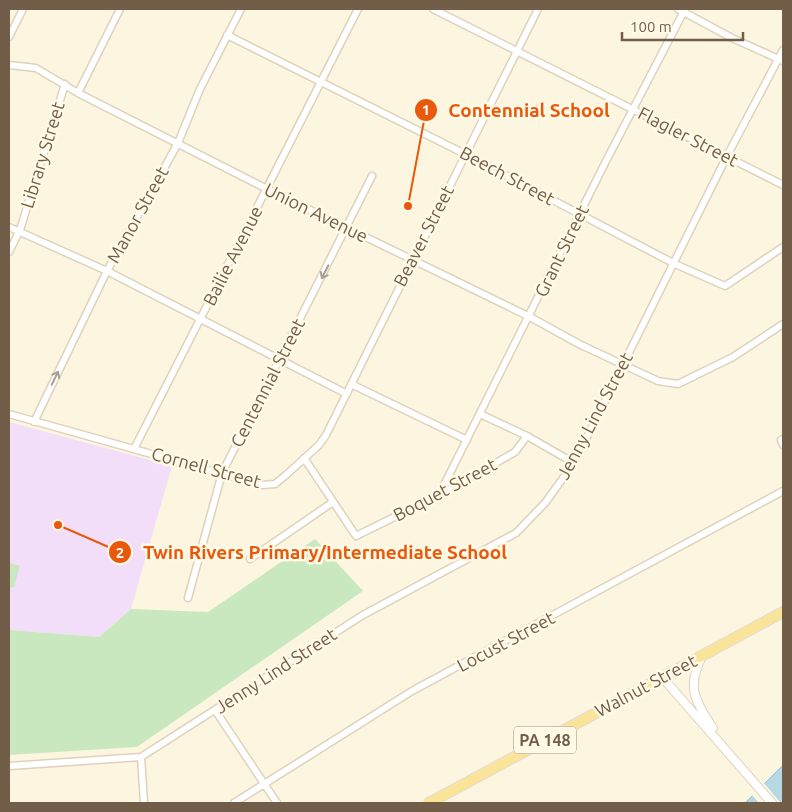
<svg xmlns="http://www.w3.org/2000/svg" width="792" height="812" viewBox="0 0 792 812" font-family="Ubuntu,sans-serif">
  <style>
    .education { fill: #f2def8 }
    .green { fill: #cae8c0 }
    .water { fill: #b6d7e4; stroke: #9cc5d6 }
    .pier { fill: #fcf5e0 }
    .lines { fill: none; stroke-linecap: round; stroke-linejoin: round }
    .minor-casing { stroke: #dfd2bd; stroke-width: 9 }
    .tertiary-casing { stroke: #dfd2bd; stroke-width: 10 }
    .primary-casing { stroke: #e0dbd7; stroke-width: 12 }
    .minor { stroke: #fff; stroke-width: 6 }
    .tertiary { stroke: #fff; stroke-width: 8 }
    .primary { stroke: #fae499; stroke-width: 10 }
    .oneway { stroke: #aa9e91 }
    .labels { text-anchor: middle; stroke-width: 5; stroke-linejoin: round; paint-order: stroke }
    .shield { fill: #fff9e6; stroke: #9c8c77; stroke-width: 1 }
    .shield-label { font-size: 16px; font-weight: bold; fill: #725d48 }
    .street-label { font-size: 18px; fill: #725d48; stroke: #fff9e6 }
    .leader { fill: none; stroke: #e8590c; stroke-width: 2 }
    .callout-dot { fill: #e8590c; stroke: #fff9e6; stroke-width: 2 }
    .mark-label { font-size: 15px; text-anchor: middle; font-weight: bold; fill: #fff }
    .callout-label { font-size: 19px; text-anchor: middle; font-weight: bold; fill: #e8590c; stroke: #fff9e6; stroke-width: 5; stroke-linejoin: round; paint-order: stroke }
  </style>
  <rect width="100%" height="100%" fill="#fcf5e0"/>
  <path class="education" d="M 9,422 L 172,466 L 131,609 L 99,637 L 9,630 Z"/>
  <path class="green" d="M 315,539 L 363,591 L 137,747 L 9,755 L 9,630 L 99,637 L 131,609 L 208,612 Z
    M 9,563 L 20,566 L 14,587 L 9,588 Z"/>
  <path class="water" d="M 783,765 L 783,803 L 745,803 Z"/>
  <path class="pier" d="M 763,782 L 781,803 L 759,803 L 751,794 Z"/>
  <g class="lines">
    <g class="minor-casing">
      <path id="minor" d="M 433,9 L 783,185
        M 678,9 L 732,38 L 783,61
        M 227,35 L 465,154 L 675,264 L 725,286 L 783,247
        M 9,37 L 23,9
        M 9,65 L 36,68 L 78,93 L 267,189 L 530,317 L 579,344 L 658,381 L 678,384 L 733,357 L 783,324
        M 78,93 L 120,9
        M 9,227 L 107,271 L 347,394
        M 9,252 L 20,230 L 65,84
        M 351,384 L 467,440
        M 9,414 L 262,485 L 275,484 L 286,475 L 319,445 L 326,435 L 538,9
        M 480,414 L 527,436 L 574,463
        M 34,422 L 107,271 L 178,143 L 200,89 L 241,9
        M 783,439 L 781,440 L 783,445
        M 134,449 L 358,9
        M 304,458 L 356,536 L 439,495 L 515,452 L 527,436
        M 439,495 L 605,163 L 685,9
        M 250,559 L 333,502
        M 188,598 L 222,473 L 372,176
        M 215,710 L 277,803
        M 141,757 L 144,803
        M 9,766 L 141,757 L 363,615 L 516,533 L 545,503 L 574,463 L 727,156 L 783,50
        M 234,803 L 412,691 L 783,491"/>
    </g>
    <g class="tertiary-casing">
      <path id="tertiary" d="M 702,656 C 686,688 695,700 713,728
        M 662,677 L 772,803"/>
    </g>
    <g class="primary-casing">
      <path id="primary" d="M 429,803 L 783,612"/>
    </g>
    <use href="#minor" class="minor"/>
    <use href="#tertiary" class="tertiary"/>
    <use href="#primary" class="primary"/>
  </g>
  <defs><path id="oneway-shaft" d="M-6 0H5M1.5-3L5.5 0L1.5 3" fill="none" stroke-width="1.6" stroke-linecap="round" stroke-linejoin="round" transform="scale(1.25)"/></defs>
  <g class="oneway">
    <use href="#oneway-shaft" transform="translate(325 272) rotate(117)"/>
    <use href="#oneway-shaft" transform="translate(55 378) rotate(-64)"/>
  </g>
  <g class="labels">
    <rect class="shield" x="514" y="726.5" width="62" height="27" rx="4"/>
    <g class="shield-label">
      <text x="545" y="746">PA 148</text>
    </g>
    <g class="street-label">
      <text transform="translate(688 137) rotate(27)" y="6">Flagler Street</text>
      <text transform="translate(43 155) rotate(-73)" y="6">Library Street</text>
      <text transform="translate(507 176) rotate(28)" y="6">Beech Street</text>
      <text transform="translate(316 213) rotate(26)" y="6">Union Avenue</text>
      <text transform="translate(138 215) rotate(-61)" y="6">Manor Street</text>
      <text transform="translate(424 236) rotate(-63)" y="6">Beaver Street</text>
      <text transform="translate(562 251) rotate(-64)" y="6">Grant Street</text>
      <text transform="translate(233 256) rotate(-63)" y="6">Bailie Avenue</text>
      <text transform="translate(268 383) rotate(-63)" y="6">Centennial Street</text>
      <text transform="translate(595 416) rotate(-62)" y="6">Jenny Lind Street</text>
      <text transform="translate(206 468) rotate(15)" y="6">Cornell Street</text>
      <text transform="translate(445 490) rotate(-28)" y="6">Boquet Street</text>
      <text transform="translate(506 642) rotate(-28)" y="6">Locust Street</text>
      <text transform="translate(276 671) rotate(-33)" y="6">Jenny Lind Street</text>
      <text transform="translate(646 686) rotate(-28)" y="6">Walnut Street</text>
    </g>
  </g>
  <path class="leader" d="M408 206L426 110M58 525L120 552"/>
  <g class="callout-dot">
    <circle cx="408" cy="206" r="5"/>
    <circle cx="58" cy="525" r="5"/>
    <circle cx="426" cy="110" r="12"/>
    <circle cx="120" cy="552" r="12"/>
  </g>
  <g class="mark-label">
    <text x="426" y="115">1</text>
    <text x="120" y="558">2</text>
  </g>
  <g class="callout-label">
    <text x="529" y="117">Contennial School</text>
    <text x="325" y="559">Twin Rivers Primary/Intermediate School</text>
  </g>
  <rect width="792" height="812" fill="none" stroke="#725d48" stroke-width="20"/>
  <path d="M622 32v8h121v-8" fill="none" stroke="#725d48" stroke-width="2.5"/>
  <text x="630" y="32" font-size="15" fill="#725d48" stroke="#fff9e6" stroke-width="4" paint-order="stroke">100 m</text>
</svg>
